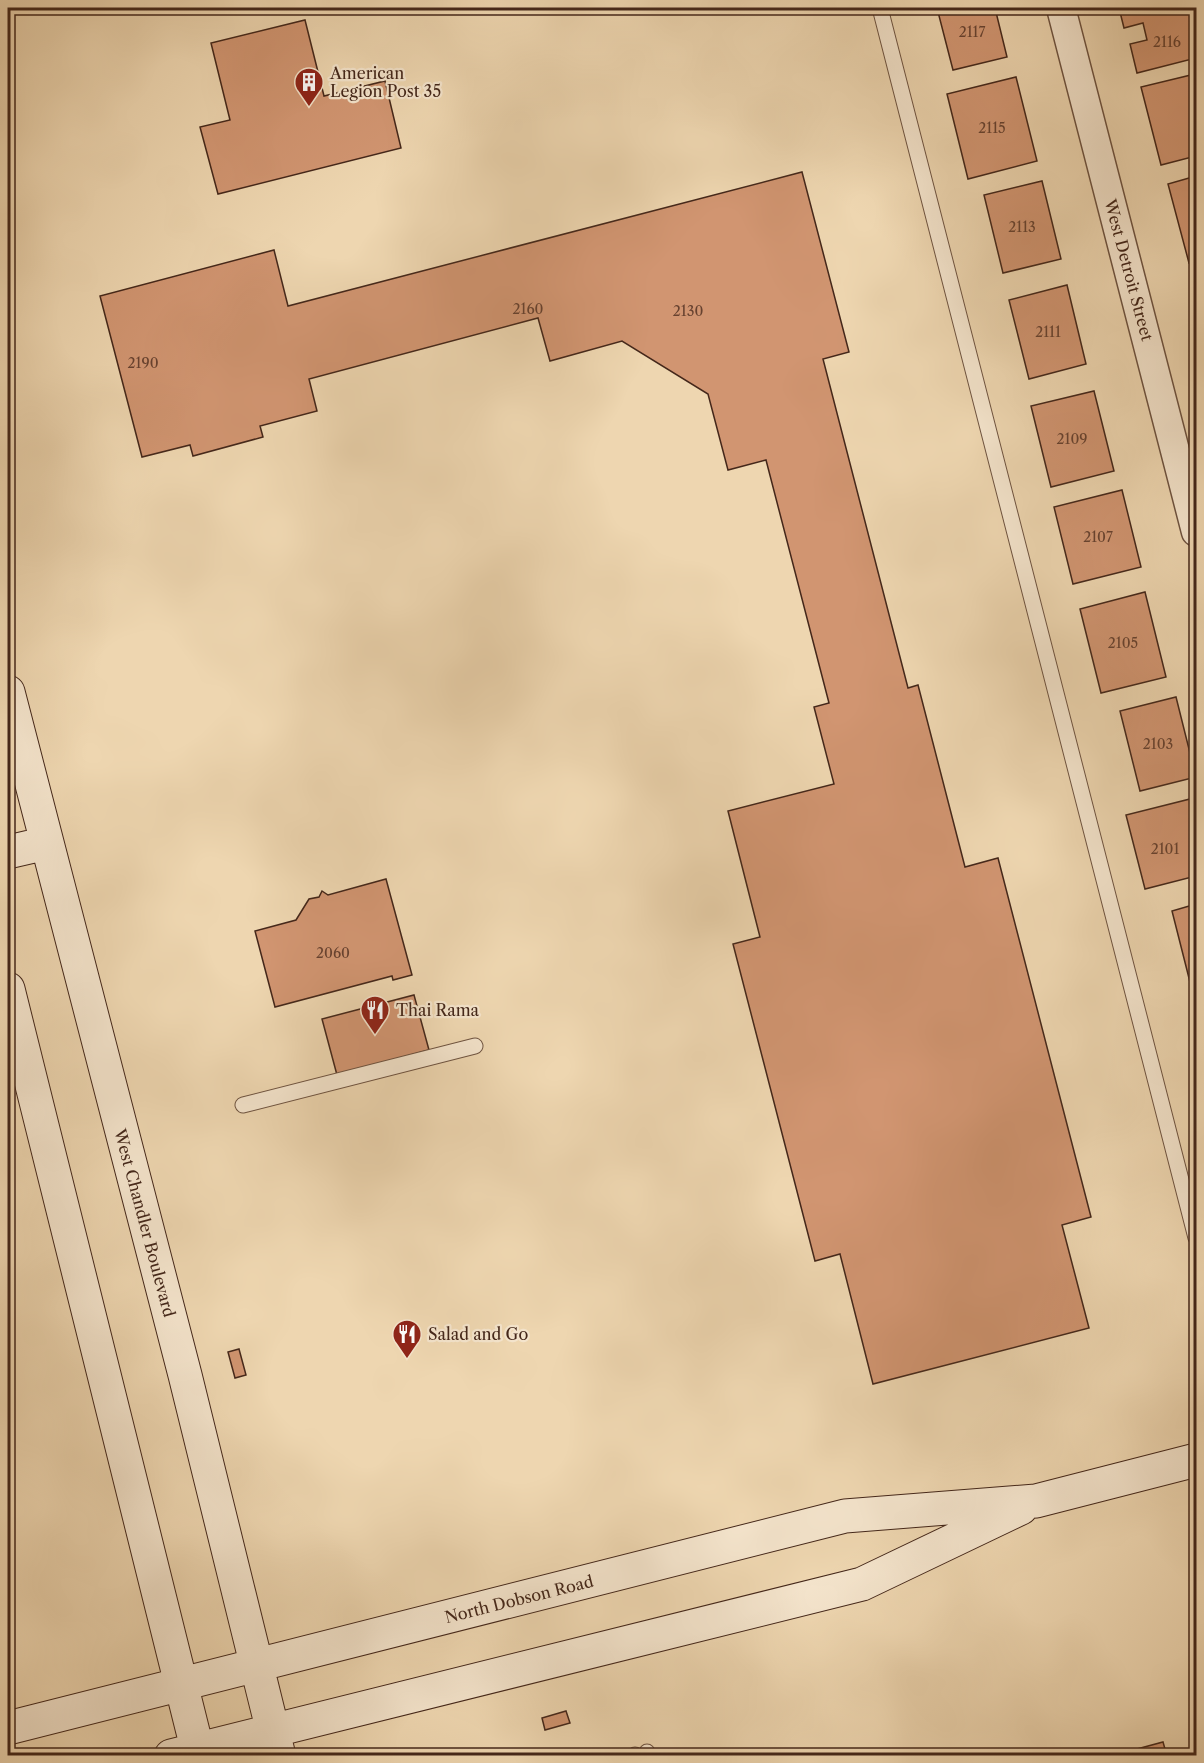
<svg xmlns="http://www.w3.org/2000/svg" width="1204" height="1763" viewBox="0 0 1204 1763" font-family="'Libre Caslon Text',serif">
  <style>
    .building { fill: #d19571; stroke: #44271a; stroke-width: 1.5 }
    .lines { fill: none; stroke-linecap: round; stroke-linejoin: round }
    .lane-casing { stroke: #6e5340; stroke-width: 17 }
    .street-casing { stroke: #6e5340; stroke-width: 31 }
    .secondary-casing { stroke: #44271a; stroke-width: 35 }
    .lane { stroke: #f4e4cc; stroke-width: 15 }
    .street { stroke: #f4e4cc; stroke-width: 28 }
    .secondary { stroke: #f4e4cc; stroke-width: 33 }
    .labels { text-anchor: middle; stroke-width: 4.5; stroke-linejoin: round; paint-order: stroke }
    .number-label { font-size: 14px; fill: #674230 }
    .poi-label { font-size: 16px; fill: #44271a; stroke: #f4e4cc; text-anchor: start }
    .street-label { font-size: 16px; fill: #44271a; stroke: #f4e4cc }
  </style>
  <rect width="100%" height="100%" fill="#eed6b0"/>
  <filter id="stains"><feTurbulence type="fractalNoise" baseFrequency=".00333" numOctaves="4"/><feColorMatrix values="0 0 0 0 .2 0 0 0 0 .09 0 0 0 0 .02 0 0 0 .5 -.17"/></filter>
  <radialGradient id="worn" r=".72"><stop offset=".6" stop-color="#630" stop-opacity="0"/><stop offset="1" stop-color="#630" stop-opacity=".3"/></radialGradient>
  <path class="building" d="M 937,8 L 995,8 L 1007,57 L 953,70 Z
    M 1119,8 L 1193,8 L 1196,23 L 1196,58 L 1137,73 L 1130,44 L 1147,40 L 1143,23 L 1124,28 Z
    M 305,20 L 324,96 L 385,81 L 401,148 L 218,194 L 200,127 L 230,120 L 211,43 Z
    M 1195,74 L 1196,81 L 1196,156 L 1161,165 L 1141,87 Z
    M 1016,77 L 1037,161 L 968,179 L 947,94 Z
    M 802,172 L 849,352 L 823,359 L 908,688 L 918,685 L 965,867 L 998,858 L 1091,1217 L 1062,1225 L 1089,1328 L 873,1384 L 840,1254 L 815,1261 L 733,944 L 760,937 L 728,811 L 834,784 L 814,707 L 829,703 L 766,460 L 728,470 L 708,394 L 622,341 L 550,361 L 538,318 L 309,379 L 317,411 L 260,426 L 263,437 L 193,456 L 190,445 L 142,457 L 100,296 L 274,250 L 288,306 Z
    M 1196,176 L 1196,261 L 1189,263 L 1168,184 Z
    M 1042,181 L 1061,259 L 1003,273 L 984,195 Z
    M 1067,285 L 1086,364 L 1029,379 L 1009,300 Z
    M 1094,391 L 1114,471 L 1051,487 L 1031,406 Z
    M 1122,490 L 1141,567 L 1073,584 L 1054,507 Z
    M 1145,592 L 1166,677 L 1101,693 L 1080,609 Z
    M 1176,697 L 1196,777 L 1140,791 L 1120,711 Z
    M 1190,799 L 1196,820 L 1196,876 L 1145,889 L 1126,815 Z
    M 386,879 L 412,975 L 393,980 L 392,976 L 275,1007 L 255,931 L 296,920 L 309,899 L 319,897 L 322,891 L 328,895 Z
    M 1196,904 L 1196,989 L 1192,990 L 1172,911 Z
    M 414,995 L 429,1050 L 337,1075 L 322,1019 Z
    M 239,1349 L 246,1375 L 235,1378 L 228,1352 Z
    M 566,1711 L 570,1723 L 545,1730 L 542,1718 Z
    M 1163,1742 L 1167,1756 L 1111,1756 Z"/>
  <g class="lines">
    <g class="lane-casing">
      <path id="lane" d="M 880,8 L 1196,1238
        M 243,1105 L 475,1046
        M 647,1752 L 647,1756
        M 635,1755 L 635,1756"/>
    </g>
    <g class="street-casing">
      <path id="street" d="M 1061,8 L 1196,532"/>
    </g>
    <g class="secondary-casing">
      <path id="secondary" d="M 8,692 L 185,1375 L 279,1756
        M 8,852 L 47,843
        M 8,989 L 199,1756
        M 8,1728 L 845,1516 L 1036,1501 L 1196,1460
        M 171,1756 L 862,1584 L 1021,1508"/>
    </g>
    <use href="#lane" class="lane"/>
    <use href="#street" class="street"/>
    <use href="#secondary" class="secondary"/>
  </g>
  <defs>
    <g id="building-pin" transform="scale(1.5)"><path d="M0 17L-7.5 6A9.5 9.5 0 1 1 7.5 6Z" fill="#8f2418" stroke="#f4e4cc"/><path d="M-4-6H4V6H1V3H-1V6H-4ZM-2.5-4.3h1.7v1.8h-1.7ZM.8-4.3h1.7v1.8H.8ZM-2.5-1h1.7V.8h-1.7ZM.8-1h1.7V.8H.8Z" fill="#fff"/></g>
    <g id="restaurant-pin" transform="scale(1.5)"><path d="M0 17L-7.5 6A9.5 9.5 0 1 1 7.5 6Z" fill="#8f2418" stroke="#f4e4cc"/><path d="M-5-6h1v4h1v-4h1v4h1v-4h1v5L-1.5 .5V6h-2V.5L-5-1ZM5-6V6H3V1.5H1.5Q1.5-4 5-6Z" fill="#fff"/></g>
  </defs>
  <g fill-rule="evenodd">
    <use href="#building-pin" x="309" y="82"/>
    <use href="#restaurant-pin" x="375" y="1010"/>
    <use href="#restaurant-pin" x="407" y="1334"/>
  </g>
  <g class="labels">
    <g class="number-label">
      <text x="972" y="37">2117</text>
      <text x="1167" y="47">2116</text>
      <text x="992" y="133">2115</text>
      <text x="1022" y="232">2113</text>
      <text x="528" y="314">2160</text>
      <text x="688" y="316">2130</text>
      <text x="1048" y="337">2111</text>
      <text x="143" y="368">2190</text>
      <text x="1072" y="444">2109</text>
      <text x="1098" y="542">2107</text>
      <text x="1123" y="648">2105</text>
      <text x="1158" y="749">2103</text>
      <text x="1165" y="854">2101</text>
      <text x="333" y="958">2060</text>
    </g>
    <g class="poi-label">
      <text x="330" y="79">American<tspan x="330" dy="18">Legion Post 35</tspan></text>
      <text x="396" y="1016">Thai Rama</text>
      <text x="428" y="1340">Salad and Go</text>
    </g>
    <g class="street-label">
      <text transform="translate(1129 270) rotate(75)" y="6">West Detroit Street</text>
      <text transform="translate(145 1223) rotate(75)" y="6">West Chandler Boulevard</text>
      <text transform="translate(519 1599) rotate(-14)" y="6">North Dobson Road</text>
    </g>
  </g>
  <rect width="1204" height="1763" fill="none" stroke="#eed6b0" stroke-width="30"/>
  <rect x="9" y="9" width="1186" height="1745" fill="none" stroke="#44271a" stroke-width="3"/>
  <rect x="15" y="15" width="1174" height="1733" fill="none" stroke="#44271a" stroke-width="1.5"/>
  <rect width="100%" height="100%" filter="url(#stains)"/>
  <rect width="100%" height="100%" fill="url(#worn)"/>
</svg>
